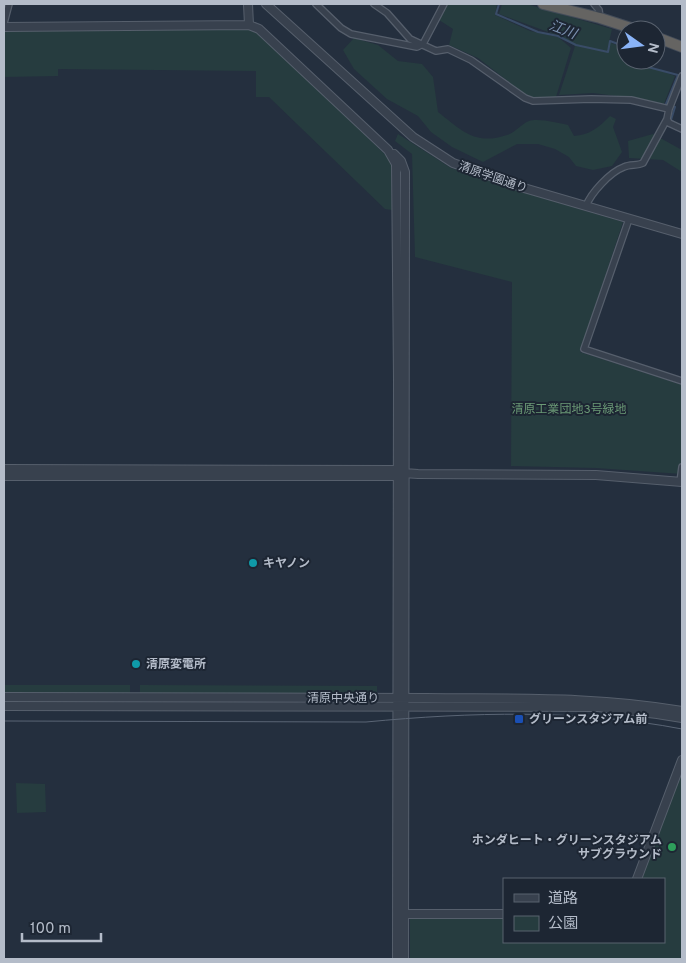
<svg xmlns="http://www.w3.org/2000/svg" width="686" height="963" viewBox="0 0 686 963" font-family="Overpass,'Noto Sans JP',sans-serif">
  <style>
    .green { fill: #263c3f }
    .lines { fill: none; stroke-linecap: round; stroke-linejoin: round }
    .stream { stroke: #394c67; stroke-width: 2 }
    .minor-casing { stroke: #565f6c; stroke-width: 8 }
    .tertiary-casing { stroke: #565f6c; stroke-width: 10 }
    .trunk-casing { stroke: #434c59; stroke-width: 12 }
    .minor { stroke: #38414e; stroke-width: 5.5 }
    .tertiary { stroke: #38414e; stroke-width: 8 }
    .trunk { stroke: #656462; stroke-width: 10 }
    .tram { stroke: #5a6575; stroke-width: 1 }
    .culture-dot { fill: #0f9aa8; stroke: #1d2633; stroke-width: 2 }
    .transit-dot { fill: #1a4fb4; stroke: #1d2633; stroke-width: 2 }
    .leisure-dot { fill: #2e9e5b; stroke: #1d2633; stroke-width: 2 }
    .labels { text-anchor: middle; stroke-width: 4; stroke-linejoin: round; paint-order: stroke }
    .street-label { font-size: 12px; fill: #b4bcc9; stroke: #1d2633 }
    .park-label { font-size: 12px; fill: #6b9a76; stroke: #1d2633 }
    .poi-label { font-size: 12px; font-weight: bold; fill: #b4bcc9; stroke: #1d2633; text-anchor: start }
    .water-label { font-size: 14px; font-style: italic; fill: #7c92b1; stroke: #1d2633 }
  </style>
  <rect width="100%" height="100%" fill="#242f3e"/>
  <path class="green" d="M 447,4 L 497,4 L 495,15 L 530,31 L 558,37 L 571,48 L 556,97 L 531,99 L 478,58 L 449,45 L 453,29 L 439,20 Z
    M 502,4 L 527,4 L 612,29 L 609,42 L 626,49 L 626,60 L 643,60 L 643,64 L 675,76 L 663,106 L 632,98 L 593,93 L 559,95 L 575,46 L 559,36 L 499,14 Z
    M 250,28 L 258,33 L 391,160 L 392,210 L 385,209 L 269,97 L 256,97 L 256,71 L 58,69 L 58,76 L 4,77 L 4,29 Z
    M 354,38 L 378,45 L 398,61 L 422,64 L 433,77 L 438,112 C 461,130 475,146 507,135 C 515,133 521,124 529,121 C 539,118 558,123 568,125 L 574,136 C 590,135 599,127 610,116 L 616,119 L 613,127 L 622,152 L 612,166 L 593,170 L 576,166 L 569,157 L 555,149 L 538,144 L 517,144 L 483,162 L 452,147 L 431,132 L 418,116 L 387,99 L 354,69 L 343,50 Z
    M 398,134 L 451,168 L 515,190 L 623,222 L 580,352 L 682,385 L 682,474 L 596,468 L 511,466 L 512,282 L 415,257 L 412,154 L 395,141 Z
    M 653,134 L 682,150 L 682,172 L 663,160 L 629,158 L 628,141 Z
    M 4,685 L 130,685 L 130,694 L 4,694 Z
    M 140,685 L 377,686 L 377,695 L 140,694 Z
    M 682,771 L 682,959 L 410,959 L 410,919 L 412,917 L 505,917 L 505,942 L 665,942 L 665,879 L 641,879 Z
    M 16,783 L 45,784 L 46,812 L 17,813 Z"/>
  <g class="lines">
    <path class="stream" d="M 499,4 L 496,14 L 538,32 L 558,36 L 576,45 L 608,52 L 610,41 L 626,47
      M 645,60 L 644,66 L 678,75 L 666,104 L 675,107 L 671,120 L 674,122"/>
    <g class="minor-casing">
      <path id="minor" d="M 316,4 L 341,28 L 351,34 L 417,47 L 423,44 L 444,4
        M 374,4 L 387,13 L 410,39 L 436,51 L 448,49 L 471,60 L 525,98 L 533,101 L 591,99 L 631,100 L 669,109
        M 594,4 L 599,10 L 600,18
        M 4,23 L 9,4
        M 682,76 L 669,109 L 667,119 L 669,123 L 682,129
        M 586,206 C 591,193 610,172 624,167 C 630,164 637,166 643,163 L 667,119
        M 629,219 L 584,349 L 682,381
        M 680,482 L 682,467"/>
    </g>
    <g class="tertiary-casing">
      <path id="tertiary" d="M 248,4 L 249,25 L 259,29 L 388,150 L 396,164 L 398,379 L 397,959
        M 266,4 L 413,137 L 453,163 L 524,188 L 682,234
        M 4,27 L 249,25
        M 394,154 L 401,161 L 405,172 L 404,959
        M 4,469 L 397,470 L 404,473 L 418,474 L 596,475 L 682,482
        M 4,476 L 397,476 L 400,475
        M 4,697 C 145,697 286,697 426,698 C 512,699 598,696 682,711
        M 4,706 L 598,707 L 657,714 L 682,718
        M 637,879 L 682,760
        M 399,914 L 505,914"/>
    </g>
    <g class="trunk-casing">
      <path id="trunk" d="M 543,4 L 600,18 L 637,30
        M 656,37 L 682,47"/>
    </g>
    <use href="#minor" class="minor"/>
    <use href="#tertiary" class="tertiary"/>
    <use href="#trunk" class="trunk"/>
    <path class="tram" d="M 4,721 L 366,722 C 471,712 578,709 682,729"/>
  </g>
  <g class="culture-dot">
    <circle cx="253" cy="563" r="5"/>
    <circle cx="136" cy="664" r="5"/>
  </g>
  <rect class="transit-dot" x="514" y="714" width="10" height="10" rx="2.5"/>
  <circle class="leisure-dot" cx="672" cy="847" r="5"/>
  <g class="labels">
    <g class="street-label">
      <text transform="translate(493 177) rotate(19)" y="4">清原学園通り</text>
      <text x="343" y="702">清原中央通り</text>
    </g>
    <g class="park-label">
      <text x="569" y="413">清原工業団地3号緑地</text>
    </g>
    <g class="poi-label">
      <text x="263" y="567">キヤノン</text>
      <text x="146" y="668">清原変電所</text>
      <text x="529" y="723">グリーンスタジアム前</text>
      <text x="662" y="844" text-anchor="end">ホンダヒート・グリーンスタジアム<tspan x="662" dy="14">サブグラウンド</tspan></text>
    </g>
    <g class="water-label">
      <text transform="translate(563 29) rotate(21)" y="5">江川</text>
    </g>
  </g>
  <rect width="686" height="963" fill="none" stroke="#b4bcc9" stroke-width="10"/>
  <rect x="503" y="878" width="162" height="65" fill="#1d2633" stroke="#59626f"/>
  <rect x="514" y="894" width="25" height="8" fill="#38414e" stroke="#59626f"/>
  <text x="548" y="903" font-size="15" fill="#b4bcc9">道路</text>
  <rect x="514" y="916" width="25" height="15" fill="#263c3f" stroke="#59626f"/>
  <text x="548" y="928" font-size="15" fill="#b4bcc9">公園</text>
  <g transform="translate(641 45) rotate(104)"><circle r="24" fill="#1d2633" stroke="#59626f"/>
  <path d="M0-4L9 19L0 12L-9 19Z" fill="#8ab4f8"/>
  <text y="-8" font-size="14" font-weight="bold" text-anchor="middle" fill="#b4bcc9">N</text>
  </g>
  <path d="M22 933v8h79v-8" fill="none" stroke="#b4bcc9" stroke-width="2.5"/>
  <text x="30" y="933" font-size="15" fill="#b4bcc9" stroke="#1d2633" stroke-width="4" paint-order="stroke">100 m</text>
</svg>
